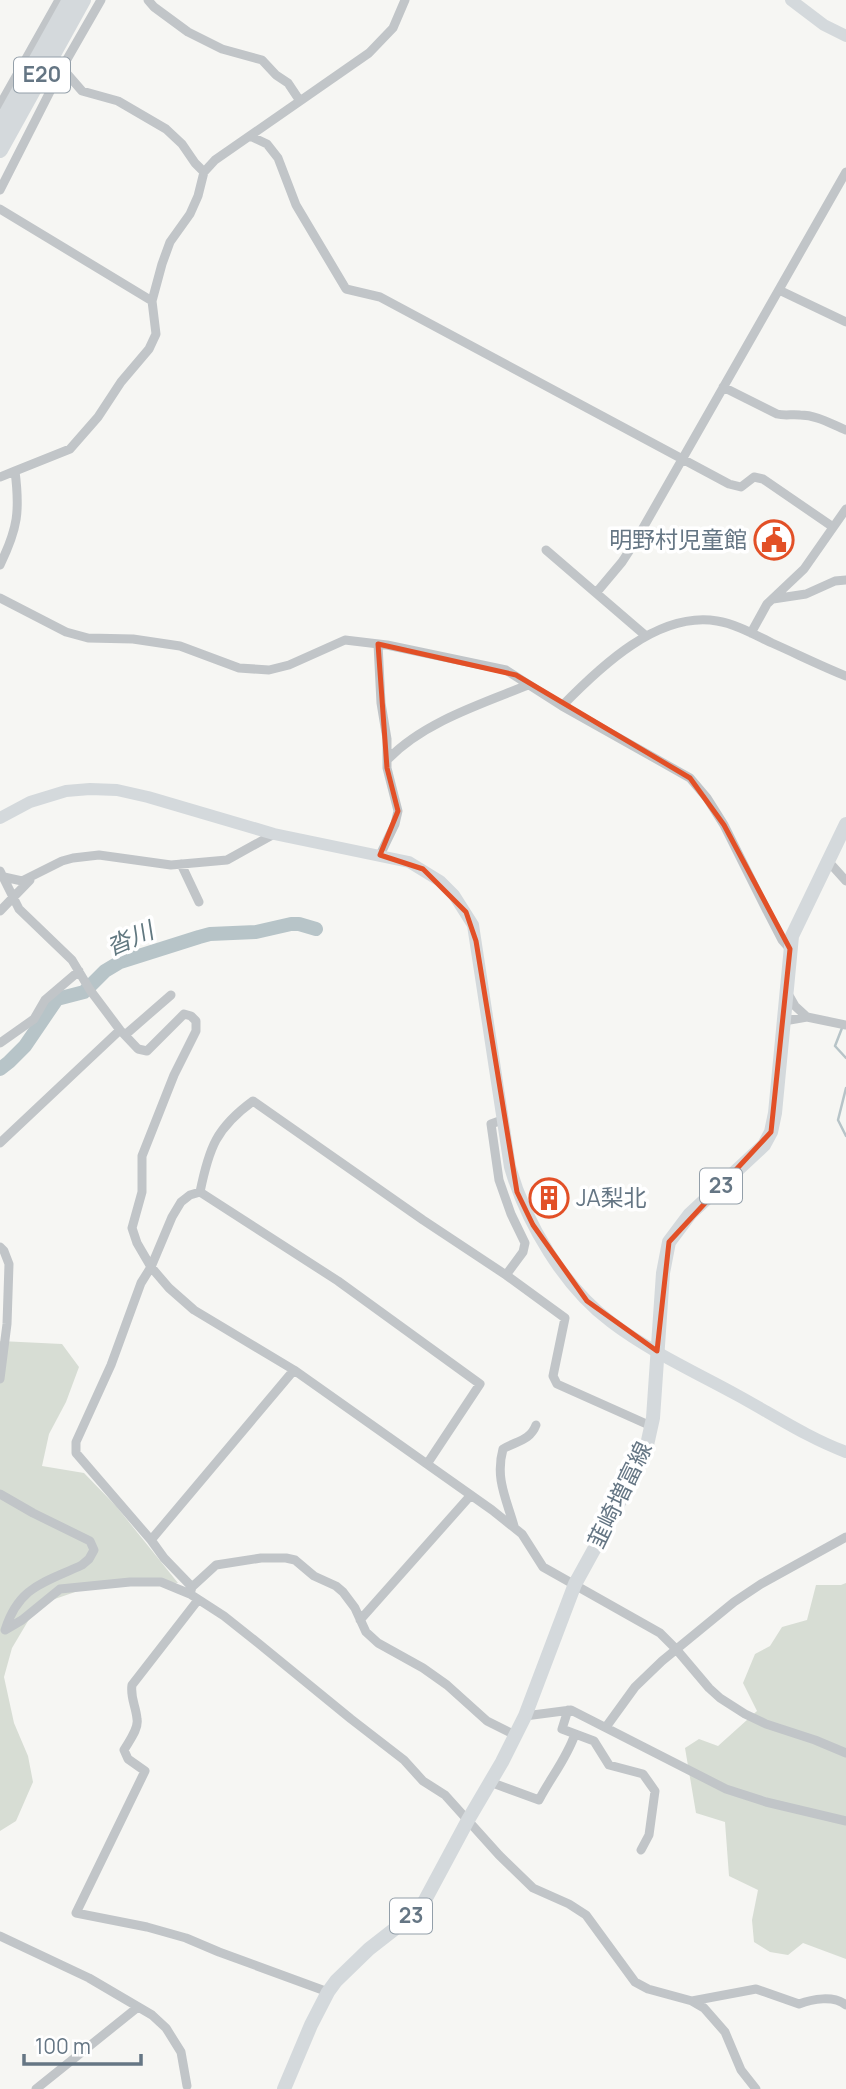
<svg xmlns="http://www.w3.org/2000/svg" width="846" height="2089" viewBox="0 0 846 2089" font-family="Manrope,'Noto Sans JP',sans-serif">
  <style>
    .green { fill: #d7ddd4 }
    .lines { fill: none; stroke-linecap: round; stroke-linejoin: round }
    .stream { stroke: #b7c4c8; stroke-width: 2.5 }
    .river { stroke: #b7c4c8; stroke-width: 14 }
    .street { stroke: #c1c5c8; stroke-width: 9 }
    .secondary { stroke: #d4d9dc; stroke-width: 12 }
    .primary { stroke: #d4d9dc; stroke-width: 14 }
    .highway { stroke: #d4d9dc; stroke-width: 16 }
    .marked { fill: none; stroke: #e25027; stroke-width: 5; stroke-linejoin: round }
    .labels { text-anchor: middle; stroke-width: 7; stroke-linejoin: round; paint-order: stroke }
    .shield { fill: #fff; stroke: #939fa9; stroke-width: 2 }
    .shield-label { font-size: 21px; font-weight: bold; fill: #657684 }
    .poi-label { font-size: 23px; fill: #657684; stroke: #fff; text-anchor: end }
    .street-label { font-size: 23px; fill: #657684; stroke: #fff }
    .water-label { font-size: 24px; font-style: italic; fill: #617880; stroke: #fff }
  </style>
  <rect width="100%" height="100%" fill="#f6f6f3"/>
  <path class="green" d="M 0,1341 L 62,1344 L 79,1367 L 66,1402 L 49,1434 L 42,1466 L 84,1473 L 116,1506 L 178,1583 L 110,1580 L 49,1601 L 31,1616 L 12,1648 L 4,1677 L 14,1723 L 28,1756 L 33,1782 L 16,1821 L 0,1831 Z
    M 846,1583 L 846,1959 L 803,1943 L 788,1955 L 770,1952 L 754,1942 L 752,1920 L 758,1890 L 729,1876 L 725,1822 L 696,1813 L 685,1748 L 699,1739 L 718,1746 L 757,1711 L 743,1683 L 755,1654 L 770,1646 L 782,1627 L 807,1620 L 816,1585 L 841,1585 Z"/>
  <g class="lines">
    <path class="stream" d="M 842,1028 L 835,1046 L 846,1058
      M 846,1088 L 838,1120 L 846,1136"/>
    <path class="river" d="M 0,1069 L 9,1062 L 25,1046 L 57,999 L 84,992 L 105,971 L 120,962 L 199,937 L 210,934 L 256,932 L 291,924 L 299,924 L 316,929"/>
    <path class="street" d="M 148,0 L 154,7 L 188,32 L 222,49 L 262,60 L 276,75 L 288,83 L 300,101
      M 62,68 L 82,91 L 118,101 L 166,129 L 182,144 L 195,163 L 204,172
      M 0,105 L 59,0
      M 250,136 L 267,144 L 278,158 L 296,205 L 346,289 L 380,297 L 729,484 L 741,487 L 754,477 L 763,479 L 833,527
      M 0,190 L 62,68 L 101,0
      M 0,209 L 152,301
      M 779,290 L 846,322
      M 723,387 L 777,414 C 785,416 792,414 800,415 C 817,415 831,424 846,430
      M 0,477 L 15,471
      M 546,550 L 646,636
      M 0,565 C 18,528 20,511 15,471 L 70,449 L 98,417 L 121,382 L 149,349 L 156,334 L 152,301 L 162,264 L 170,242 L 190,214 L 198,196 L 204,172 L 215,160 L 369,53 L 393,28 L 405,0
      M 596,593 L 622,562 L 635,542 L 846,172
      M 0,598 L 66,632 L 88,638 L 133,639 L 180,646 L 239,668 L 269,670 L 289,665 L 345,640 L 387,645 L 506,670 L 562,706 L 690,778 L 707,798 L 724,825 L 766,909 L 782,940 L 790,949
      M 773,599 L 806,594 L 835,581 L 846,580
      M 751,633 L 767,604 L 804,569 L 846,509
      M 378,644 L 381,703 L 387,739 L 387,768 L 398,811 L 395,824 L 380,855
      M 562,706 C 600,667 658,611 717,621 C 736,624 755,635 772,643 C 797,654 821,666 846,676
      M 388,759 C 424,722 481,704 528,685
      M 828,861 L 846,881
      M 181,864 L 199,902
      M 0,871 L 19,909 L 72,960 L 90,990 L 120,1030 L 138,1049 L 147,1051 L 184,1014 L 191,1016 L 196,1021 L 196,1031 L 174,1075 L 142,1156 L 142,1192 L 132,1228 L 137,1243 L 151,1267 L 169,1288 L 194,1310 L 294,1370 L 492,1510 L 522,1534 L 543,1567 L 660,1633 L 676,1649 L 709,1688 L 720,1698 L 745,1714 L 766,1724 L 815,1740 L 846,1753
      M 4,877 L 22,881 L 62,861 L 73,858 L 99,855 L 171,865 L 227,860 L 274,834
      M 0,911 L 30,880
      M 787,992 L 795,1006 L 807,1017
      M 784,1021 L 807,1017 L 846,1025
      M 125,1035 L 171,995
      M 0,1043 L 34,1019 L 45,1000 L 79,971
      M 0,1143 L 120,1030
      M 200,1192 L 338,1281 L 480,1384 L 427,1464
      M 0,1247 L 4,1251 L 9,1264 L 7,1324 L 0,1379
      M 506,1275 L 565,1318 L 553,1376 L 557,1384 L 651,1426
      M 294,1370 L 151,1540 L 164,1558 L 192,1587 L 190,1594 L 224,1616 L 258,1643 L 351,1719 L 404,1760 L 423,1781 L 445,1795 L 499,1855 L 533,1888 L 569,1904 L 586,1915 L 635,1982 L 648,1989 L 692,2001 L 704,2008 L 725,2032 L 741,2070 L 756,2089
      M 0,1494 L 33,1513 L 90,1541 L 94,1550 L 89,1559 L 82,1565 C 44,1583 19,1586 5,1630 L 22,1620 L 60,1589 L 130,1582 L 161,1582 L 190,1594
      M 514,1526 C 506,1498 495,1478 503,1449 C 516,1441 530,1441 536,1425
      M 151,1540 L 76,1453 L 76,1442 L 111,1365 L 141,1283 L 151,1267 L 172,1217 L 181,1202 L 190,1195 L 200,1192 C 209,1148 216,1128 253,1101 L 423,1220 L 506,1275 L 523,1252 L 525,1243 L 511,1214 L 499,1180 L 491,1124 L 502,1120
      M 192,1587 L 216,1565 L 261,1558 L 286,1558 L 295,1560 L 314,1576 L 336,1586 L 343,1592 L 355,1608 L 366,1632 L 378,1643 L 423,1668 L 447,1685 L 487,1721 L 515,1735
      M 198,1600 L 132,1685 C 130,1698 136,1706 137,1719 C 139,1729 129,1741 124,1750 L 128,1759 L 145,1771 L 76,1913 L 147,1927 L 186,1938 L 219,1952 L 328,1992
      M 360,1620 L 471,1495
      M 568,1710 L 562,1729 L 594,1741 L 609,1765 L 643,1774 L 655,1791 L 649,1835 L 641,1850
      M 525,1716 L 571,1710 L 726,1789 L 766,1802 L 846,1821
      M 606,1727 L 635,1687 L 662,1661 L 734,1602 L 761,1584 L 846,1537
      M 490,1782 L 539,1800 C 551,1777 567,1758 575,1734
      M 0,1936 L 89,1978 L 152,2015 L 166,2028 L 181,2052 L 187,2086
      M 692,2001 L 756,1989 L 799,2004 C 812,1999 834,1995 846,2005
      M 36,2089 L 138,2007"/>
    <path class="secondary" d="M 791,0 L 824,25 L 846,36
      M 0,818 L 30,802 L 66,791 L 90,789 L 117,790 L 148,797 L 274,834 L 409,862 L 440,881 L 454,895 L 473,925 L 510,1167 C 526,1223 564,1287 611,1322 C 649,1351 695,1372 737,1395 C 772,1414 808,1438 846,1452"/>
    <path class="primary" d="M 284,2089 L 311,2025 L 328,1992 L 336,1981 L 369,1949 L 410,1917 L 424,1902 L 468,1820 L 502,1762 L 525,1716 L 575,1584 L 613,1515 L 647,1445 L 653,1418 L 663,1273 L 669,1242 L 690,1214 L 764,1145 L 771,1132 L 775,1113 L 792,936 L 846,824"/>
    <path class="highway" d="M 0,126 L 70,0
      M 0,150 L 83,0"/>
  </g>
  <path class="marked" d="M 378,644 L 516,675 L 690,778 L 724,825 L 790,949 L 771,1132 L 669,1242 L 657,1351 L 587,1301 L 533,1225 L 517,1192 L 476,941 L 466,912 L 423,869 L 380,855 L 398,811 L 387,768 Z"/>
  <defs>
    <g id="civic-ring" transform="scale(2.0125)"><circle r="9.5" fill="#fff" stroke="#e25027" stroke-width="1.5"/><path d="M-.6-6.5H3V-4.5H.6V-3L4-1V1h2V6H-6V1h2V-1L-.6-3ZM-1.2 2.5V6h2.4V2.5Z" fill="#e25027"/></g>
    <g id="building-ring" transform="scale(2.0125)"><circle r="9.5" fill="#fff" stroke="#e25027" stroke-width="1.5"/><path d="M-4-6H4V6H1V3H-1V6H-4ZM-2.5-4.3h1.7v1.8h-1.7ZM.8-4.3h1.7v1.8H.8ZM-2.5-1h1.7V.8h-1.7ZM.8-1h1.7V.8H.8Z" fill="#e25027"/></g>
  </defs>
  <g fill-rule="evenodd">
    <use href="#civic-ring" x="774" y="540"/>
    <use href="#building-ring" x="549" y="1198"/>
  </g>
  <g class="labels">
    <g class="shield">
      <rect x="14" y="57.5" width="56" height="35" rx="5"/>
      <rect x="700" y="1168.5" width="42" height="35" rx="5"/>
      <rect x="390" y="1898.5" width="42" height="35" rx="5"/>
    </g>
    <g class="shield-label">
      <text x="42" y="82">E20</text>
      <text x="721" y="1193">23</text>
      <text x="411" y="1923">23</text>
    </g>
    <g class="poi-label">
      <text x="747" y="548">明野村児童館</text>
      <text x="576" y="1206" text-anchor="start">JA梨北</text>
    </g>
    <g class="street-label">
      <text transform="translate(620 1495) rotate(-64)" y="8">韮崎増富線</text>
    </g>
    <g class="water-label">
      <text transform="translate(130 939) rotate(-23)" y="8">沓川</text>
    </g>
  </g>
  <path d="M24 2054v10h117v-10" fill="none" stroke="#657684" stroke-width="3.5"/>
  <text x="35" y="2054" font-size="21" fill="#657684" stroke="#ffffff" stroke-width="5" paint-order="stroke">100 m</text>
</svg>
